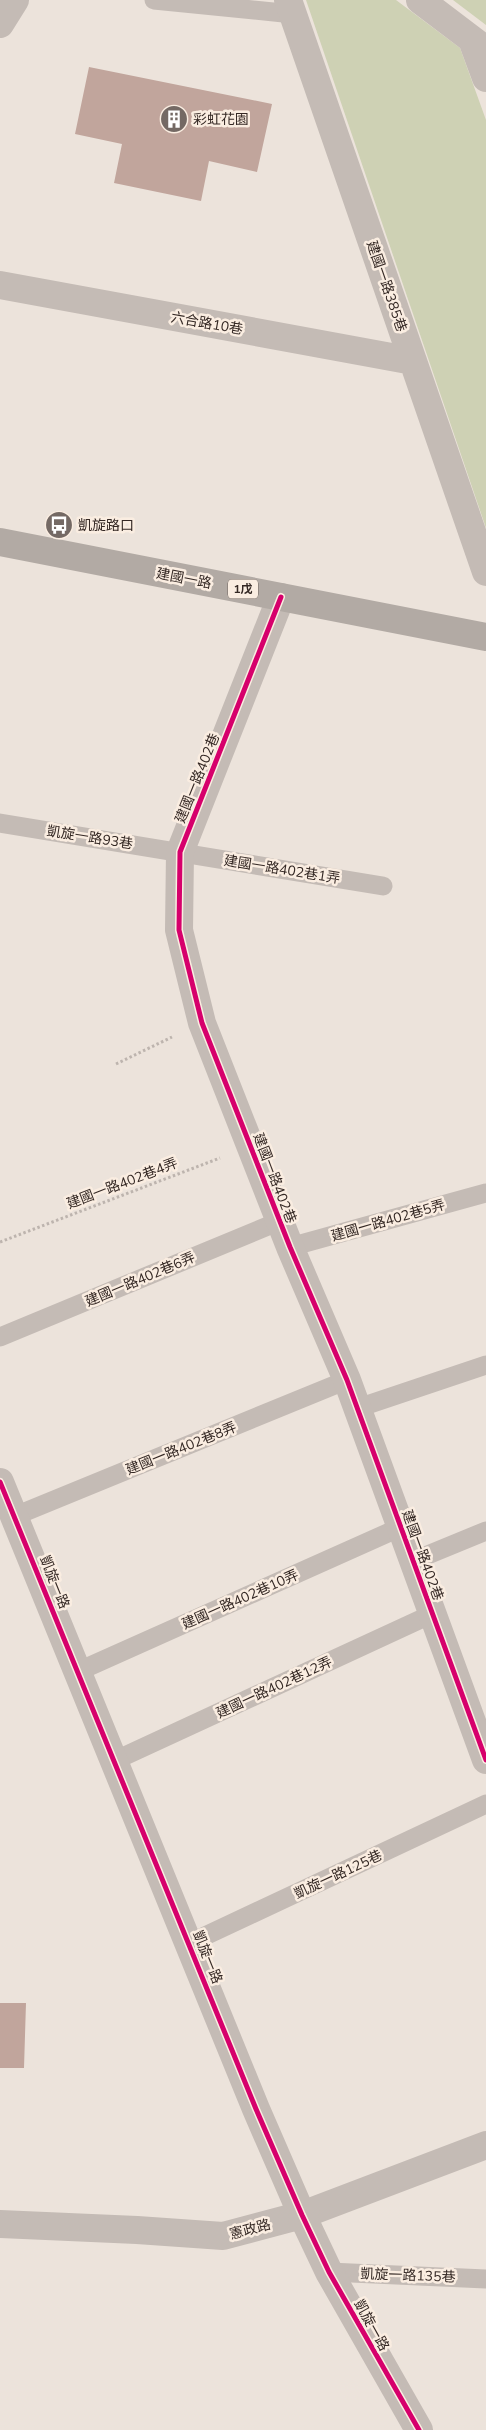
<svg xmlns="http://www.w3.org/2000/svg" width="486" height="2430" viewBox="0 0 486 2430" font-family="'Nunito Sans','Noto Sans TC',sans-serif">
  <style>
    .green { fill: #ced1b4 }
    .building { fill: #c1a59c }
    .lines { fill: none; stroke-linecap: round; stroke-linejoin: round }
    .path { stroke: #bdb4ae; stroke-width: 3; stroke-dasharray: 2.5 2.5; stroke-linecap: butt }
    .lane { stroke: #c4bbb5; stroke-width: 19 }
    .street { stroke: #c4bbb5; stroke-width: 28 }
    .primary { stroke: #b2aaa4; stroke-width: 28 }
    .cycleway-casing { stroke: #faede1; stroke-width: 8 }
    .cycleway { stroke: #d6006c; stroke-width: 5 }
    .labels { text-anchor: middle; stroke-width: 5; stroke-linejoin: round; paint-order: stroke }
    .shield { fill: #faede1; stroke: #6f635d; stroke-width: 1 }
    .shield-label { font-size: 12px; font-weight: bold; fill: #342824 }
    .poi-label { font-size: 14px; fill: #342824; stroke: #faede1; text-anchor: start }
    .street-label { font-size: 14px; fill: #342824; stroke: #faede1 }
  </style>
  <rect width="100%" height="100%" fill="#ece3db"/>
  <path class="green" d="M 306,0 L 396,0 L 460,48 L 486,120 L 486,528 Z
    M 453,0 L 486,0 L 486,25 Z"/>
  <path class="building" d="M 89,67 L 272,104 L 257,172 L 209,161 L 201,201 L 114,183 L 122,144 L 75,134 Z
    M 0,2003 L 26,2003 L 24,2068 L 0,2068 Z"/>
  <g class="lines">
    <path class="path" d="M 116,1064 L 172,1037
      M 0,1242 L 220,1158"/>
    <path class="lane" d="M 154,0 L 293,14
      M 0,823 L 383,886
      M 290,1247 L 486,1193
      M 0,1337 L 280,1221
      M 358,1408 L 486,1365
      M 15,1516 L 347,1380
      M 413,1561 L 486,1531
      M 79,1671 L 401,1527
      M 116,1760 L 432,1614
      M 190,1943 L 486,1804
      M 329,2272 L 486,2279"/>
    <path class="street" d="M 288,0 L 486,572
      M 420,0 L 486,50
      M 0,24 L 15,0
      M 472,40 L 486,78
      M 0,285 L 413,361
      M 281,597 L 180,852 L 179,930 L 202,1023 L 290,1247 L 347,1380 L 486,1760
      M 0,1482 L 256,2109 L 302,2215 L 329,2272 L 419,2430
      M 0,2224 L 137,2230 L 223,2236 L 302,2215 L 486,2145"/>
    <path class="primary" d="M 0,542 L 486,637"/>
    <g class="cycleway-casing">
      <path id="cycleway" d="M 281,597 L 180,852 L 179,930 L 202,1023 L 290,1247 L 347,1380 L 486,1760
        M 0,1482 L 256,2109 L 302,2215 L 329,2272 L 419,2430"/>
    </g>
    <use href="#cycleway" class="cycleway"/>
  </g>
  <defs>
    <g id="building-disc" transform="scale(1.4375)"><circle r="9.5" fill="#746964" stroke="#faede1"/><path d="M-4-6H4V6H1V3H-1V6H-4ZM-2.5-4.3h1.7v1.8h-1.7ZM.8-4.3h1.7v1.8H.8ZM-2.5-1h1.7V.8h-1.7ZM.8-1h1.7V.8H.8Z" fill="#fff"/></g>
    <g id="bus-disc" transform="scale(1.4375)"><circle r="9.5" fill="#746964" stroke="#faede1"/><path d="M-5-6H5V4H4V6H2V4H-2V6H-4V4H-5ZM-3.5-4V0h7V-4ZM-3.5 1.2v1.5H-2V1.2ZM2 1.2v1.5H3.5V1.2Z" fill="#fff"/></g>
  </defs>
  <g fill-rule="evenodd">
    <use href="#building-disc" x="174" y="119"/>
    <use href="#bus-disc" x="59" y="525"/>
  </g>
  <g class="labels">
    <rect class="shield" x="228" y="579.5" width="30" height="19" rx="4"/>
    <g class="shield-label">
      <text x="243" y="593">1戊</text>
    </g>
    <g class="poi-label">
      <text x="193" y="124">彩虹花園</text>
      <text x="78" y="530">凱旋路口</text>
    </g>
    <g class="street-label">
      <text transform="translate(387 286) rotate(71)" y="5">建國一路385巷</text>
      <text transform="translate(207 323) rotate(10)" y="5">六合路10巷</text>
      <text transform="translate(184 578) rotate(11)" y="5">建國一路</text>
      <text transform="translate(197 778) rotate(-68)" y="5">建國一路402巷</text>
      <text transform="translate(90 837) rotate(9)" y="5">凱旋一路93巷</text>
      <text transform="translate(282 869) rotate(9)" y="5">建國一路402巷1弄</text>
      <text transform="translate(275 1178) rotate(69)" y="5">建國一路402巷</text>
      <text transform="translate(122 1183) rotate(-21)" y="5">建國一路402巷4弄</text>
      <text transform="translate(388 1220) rotate(-16)" y="5">建國一路402巷5弄</text>
      <text transform="translate(140 1279) rotate(-23)" y="5">建國一路402巷6弄</text>
      <text transform="translate(181 1448) rotate(-22)" y="5">建國一路402巷8弄</text>
      <text transform="translate(423 1555) rotate(70)" y="5">建國一路402巷</text>
      <text transform="translate(55 1582) rotate(68)" y="5">凱旋一路</text>
      <text transform="translate(240 1599) rotate(-24)" y="5">建國一路402巷10弄</text>
      <text transform="translate(274 1687) rotate(-25)" y="5">建國一路402巷12弄</text>
      <text transform="translate(338 1874) rotate(-25)" y="5">凱旋一路125巷</text>
      <text transform="translate(208 1957) rotate(68)" y="5">凱旋一路</text>
      <text transform="translate(250 2229) rotate(-15)" y="5">憲政路</text>
      <text transform="translate(408 2275) rotate(2)" y="5">凱旋一路135巷</text>
      <text transform="translate(372 2325) rotate(61)" y="5">凱旋一路</text>
    </g>
  </g>
</svg>
